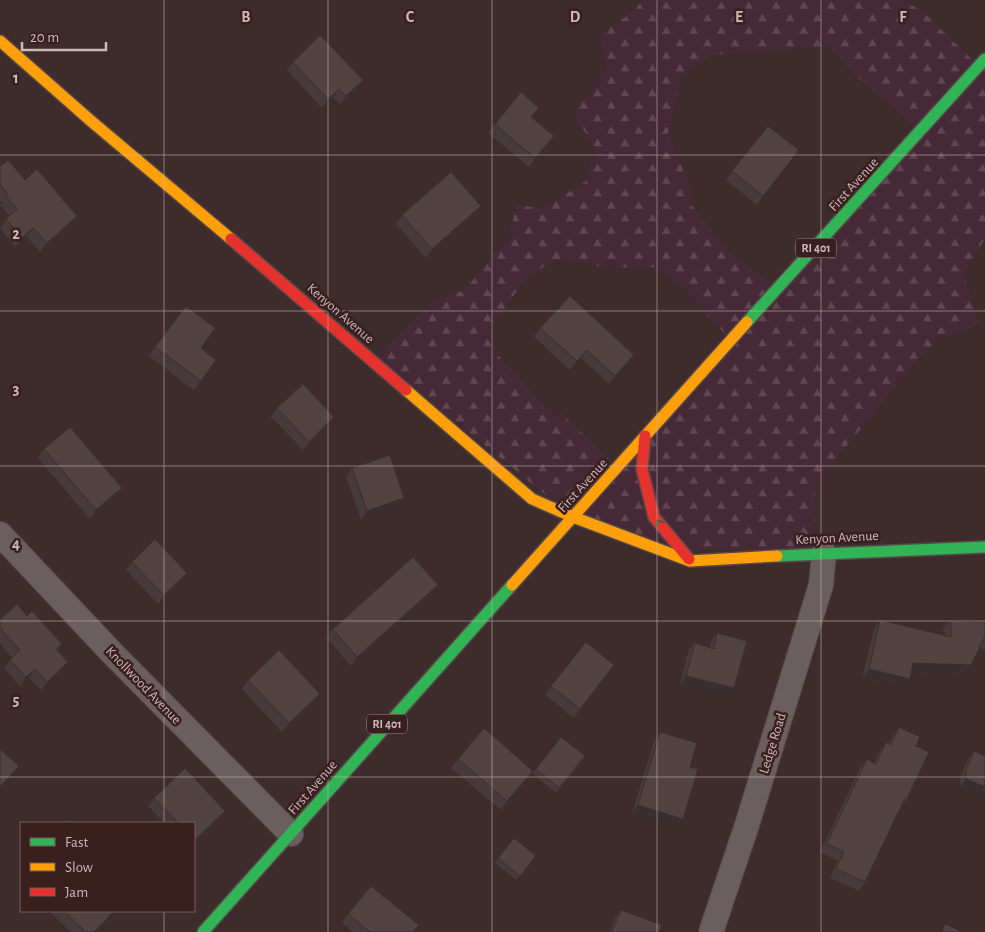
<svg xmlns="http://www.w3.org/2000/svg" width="985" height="932" viewBox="0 0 985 932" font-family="'Alegreya Sans',sans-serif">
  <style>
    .forest { fill: url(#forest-firs); fill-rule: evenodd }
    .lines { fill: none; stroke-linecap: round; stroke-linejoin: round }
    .street-casing { stroke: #554848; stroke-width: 26 }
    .fast-casing { stroke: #574848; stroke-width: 14 }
    .slow-casing { stroke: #574848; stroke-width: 14 }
    .jam-casing { stroke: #574848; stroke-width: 14 }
    .street { stroke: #6b5e5e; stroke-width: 24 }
    .fast { stroke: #30b455; stroke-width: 11 }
    .slow { stroke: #ff9f0a; stroke-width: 11 }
    .jam { stroke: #e5322d; stroke-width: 11 }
    .wall { fill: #473a3a }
    .shaded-wall { fill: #392f2f }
    .building { fill: #524343; stroke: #392f2f }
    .oneway { stroke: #366237 }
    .grid { fill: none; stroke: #ceb9b8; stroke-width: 1; stroke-opacity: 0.55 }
    .labels { text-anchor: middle; stroke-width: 5; stroke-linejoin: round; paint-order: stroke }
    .shield { fill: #3a1f1f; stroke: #a28b8a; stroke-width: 1 }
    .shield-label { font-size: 12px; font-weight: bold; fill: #ceb9b8 }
    .street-label { font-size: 14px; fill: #ceb9b8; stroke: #3a1f1f }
    .grid-label { font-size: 16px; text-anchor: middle; font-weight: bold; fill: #ceb9b8; stroke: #3a1f1f; stroke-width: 5; stroke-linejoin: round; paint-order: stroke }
  </style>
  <defs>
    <pattern id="forest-firs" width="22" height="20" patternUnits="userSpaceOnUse" patternTransform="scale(1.25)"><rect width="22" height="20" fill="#462936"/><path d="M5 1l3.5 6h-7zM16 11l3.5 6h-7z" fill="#604651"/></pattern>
  </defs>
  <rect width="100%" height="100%" fill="#3e2c2c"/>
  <path class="forest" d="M 642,0 L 901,0 L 921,10 L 978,65 L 985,59 L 985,239 L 963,274 L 979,323 L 938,340 L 918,359 L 822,476 L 815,493 L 814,551 L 682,549 L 568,513 L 377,358 L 428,305 L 466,289 L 509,234 L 517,205 L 543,209 L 586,181 L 595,149 L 574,113 L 607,67 L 600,35 L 635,10 ZM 829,46 L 858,78 L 891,105 L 920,132 L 772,284 L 728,251 L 689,202 L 692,191 L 668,134 L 681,76 L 710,55 ZM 556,259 L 606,268 L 653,267 L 672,278 L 730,339 L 615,465 L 561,413 L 544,406 L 497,354 L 490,329 L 526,278 Z"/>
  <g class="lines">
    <g class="street-casing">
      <path id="street" d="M 0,534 L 113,654 L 291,834
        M 711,932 L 746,828 L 821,585 L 824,553"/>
    </g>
    <g class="fast-casing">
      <path id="fast" d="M 747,322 L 985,59
        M 777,556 L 985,547
        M 203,932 L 512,585"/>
    </g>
    <g class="slow-casing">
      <path id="slow" d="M 0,41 L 91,121 L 231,239
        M 406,390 L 532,499 L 573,517 L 690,561 L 777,556
        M 512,585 L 747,322"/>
    </g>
    <g class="jam-casing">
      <path id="jam" d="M 231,239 L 406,390
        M 645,436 L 642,469 L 654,517 L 689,559"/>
    </g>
    <use href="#street" class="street"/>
    <use href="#fast" class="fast"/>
    <use href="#slow" class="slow"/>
    <use href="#jam" class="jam"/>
  </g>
  <path class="wall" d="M 293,62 L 363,80 L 356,89 L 340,104 L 333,97 L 322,108 L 287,70 Z
    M 532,118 L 554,136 L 547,145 L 529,167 L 488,133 L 495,124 Z
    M 799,150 L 757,205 L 726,180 L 732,171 Z
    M 0,166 L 25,180 L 71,225 L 40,252 L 27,237 L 16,247 L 0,229 L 6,219 L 10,216 L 0,205 L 2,203 L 0,201 Z
    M 402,215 L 474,215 L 426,258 L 396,224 Z
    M 540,328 L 634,355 L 627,364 L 609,384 L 581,358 L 570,370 L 534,337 Z
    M 155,347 L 201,348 L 216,360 L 194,390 L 149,356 Z
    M 277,408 L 328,425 L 303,450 L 271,417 Z
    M 44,449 L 122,488 L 116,497 L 90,519 L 38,458 Z
    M 352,468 L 404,498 L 398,507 L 361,520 L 346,477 Z
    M 132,562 L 181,582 L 158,604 L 126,570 Z
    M 432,594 L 351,666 L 326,637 L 333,629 Z
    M 27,616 L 62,644 L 57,651 L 62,671 L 41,690 L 29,678 L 20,686 L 4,668 L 12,658 L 0,644 L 0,620 Z
    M 880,620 L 945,635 L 945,632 L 942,630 L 948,621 L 985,622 L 985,650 L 979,647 L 965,674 L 911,672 L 910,679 L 904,687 L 862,678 L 874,629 Z
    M 717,633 L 734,688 L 728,697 L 680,685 L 688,652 L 694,643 L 710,648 L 711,642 Z
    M 608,674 L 574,718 L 545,695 L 551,686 Z
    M 248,680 L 314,703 L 282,732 L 242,689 Z
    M 899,727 L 916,746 L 907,799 L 900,808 L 865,882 L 859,891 L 830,878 L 838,861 L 820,852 L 860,768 L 867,759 L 874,763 L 880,751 L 886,742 L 889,744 L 893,736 Z
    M 660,732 L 690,767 L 677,827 L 632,814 L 654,741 Z
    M 974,751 L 985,756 L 960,787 L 960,778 L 968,759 Z
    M 458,759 L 527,780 L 501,810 L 451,768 Z
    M 582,761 L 556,793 L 532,773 L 536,769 Z
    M 154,798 L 225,811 L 219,819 L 194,844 L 194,823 L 164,823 L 148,806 Z
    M 536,856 L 516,880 L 495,863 L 498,858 Z
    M 621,910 L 659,932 L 610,932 L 615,918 Z
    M 51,911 L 117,911 L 97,932 L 71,932 L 50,912 Z
    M 348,914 L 414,932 L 353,932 L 342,923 Z"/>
  <path class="shaded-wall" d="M 363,80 L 356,89 L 340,104 L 346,96 Z
    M 339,89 L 333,97 L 322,108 L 328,99 Z
    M 554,136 L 547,145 L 529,167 L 535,158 Z
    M 799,150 L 793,159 L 757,205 L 763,196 Z
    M 481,206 L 474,215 L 426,258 L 432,249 Z
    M 77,216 L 71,225 L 40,252 L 47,243 Z
    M 33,228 L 27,237 L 16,247 L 22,238 Z
    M 587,350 L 581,358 L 570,370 L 577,361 Z
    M 634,355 L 627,364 L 609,384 L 615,376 Z
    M 334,417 L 328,425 L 303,450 L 309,442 Z
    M 122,488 L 116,497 L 90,519 L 96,510 Z
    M 404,498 L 398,507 L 361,520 L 367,511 Z
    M 187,573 L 181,582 L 158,604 L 164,595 Z
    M 438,585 L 432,594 L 351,666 L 357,657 Z
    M 68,662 L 62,671 L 41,690 L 47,682 Z
    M 913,663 L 971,665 L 965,674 L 907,672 Z
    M 614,665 L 608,674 L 574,718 L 580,709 Z
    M 35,669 L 29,678 L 20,686 L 26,677 Z
    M 869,669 L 910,679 L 904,687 L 862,678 Z
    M 686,676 L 734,688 L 728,697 L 680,685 Z
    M 320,694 L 314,703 L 282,732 L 289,723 Z
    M 19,766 L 13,775 L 0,789 L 0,787 Z
    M 533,771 L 527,780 L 501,810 L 507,801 Z
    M 966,779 L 985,787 L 985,798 L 960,787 Z
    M 638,805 L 683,819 L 677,827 L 632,814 Z
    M 225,811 L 219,819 L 194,844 L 194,842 L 195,840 Z
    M 114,911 L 117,911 L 97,932 L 94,932 Z"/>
  <path class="building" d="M 320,35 L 363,80 L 346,96 L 339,89 L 328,99 L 293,62 Z
    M 521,92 L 539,108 L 531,117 L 554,136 L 535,158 L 495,124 Z
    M 768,126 L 799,150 L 763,196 L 732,171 Z
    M 8,160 L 25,180 L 37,169 L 77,216 L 47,243 L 33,228 L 22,238 L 6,219 L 17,209 L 6,196 L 8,194 L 0,185 L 0,166 Z
    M 451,172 L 481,206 L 432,249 L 402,215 Z
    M 570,296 L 634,355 L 615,376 L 587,350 L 577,361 L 540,328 Z
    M 186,306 L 215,328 L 201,348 L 216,360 L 201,381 L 155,347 Z
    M 303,384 L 334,417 L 309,442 L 277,408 Z
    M 70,427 L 122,488 L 96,510 L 44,449 Z
    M 390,455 L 404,498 L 367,511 L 352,468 Z
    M 155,539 L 187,573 L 164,595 L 132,562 Z
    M 413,557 L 438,585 L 357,657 L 333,629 Z
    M 17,604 L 27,616 L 32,611 L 62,644 L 56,649 L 68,662 L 47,682 L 35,669 L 26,677 L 10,660 L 20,650 L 0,628 L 0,620 Z
    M 880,620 L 951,637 L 951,623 L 948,621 L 985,622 L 985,638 L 984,638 L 971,665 L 913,663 L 910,679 L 869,669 Z
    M 717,633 L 747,641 L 734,688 L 686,676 L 695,643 L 714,649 Z
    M 586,642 L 614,665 L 580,709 L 551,686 Z
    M 279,650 L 320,694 L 289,723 L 248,680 Z
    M 899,727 L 920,737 L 916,746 L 929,752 L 907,799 L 905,798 L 865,882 L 836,869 L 844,852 L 827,844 L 867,759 L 876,764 L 886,742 L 891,745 Z
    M 484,728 L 533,771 L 507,801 L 458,759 Z
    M 660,732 L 697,743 L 690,767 L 698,769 L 683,819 L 638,805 Z
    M 561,737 L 585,756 L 559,788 L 536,769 Z
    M 0,749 L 19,766 L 0,787 Z
    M 974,751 L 985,756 L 985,787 L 966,779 L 966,770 Z
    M 185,768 L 225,811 L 195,840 L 194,839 L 194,823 L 179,823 L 154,798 Z
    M 69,820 L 73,823 L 66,823 Z
    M 514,838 L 536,856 L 520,876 L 498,858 Z
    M 371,886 L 419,925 L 413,932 L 370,932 L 348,914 Z
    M 621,910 L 662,925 L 659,932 L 612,932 Z
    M 64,911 L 114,911 L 94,932 L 86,932 Z
    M 945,924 L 963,932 L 942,932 Z"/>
  <defs><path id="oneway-chevron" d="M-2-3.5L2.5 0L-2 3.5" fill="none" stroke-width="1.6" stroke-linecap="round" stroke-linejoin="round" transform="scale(1.25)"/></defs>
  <use class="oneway" href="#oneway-chevron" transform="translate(659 523) rotate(-129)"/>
  <path class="grid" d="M 164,0 L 164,823M 328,0 L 328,932M 492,0 L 492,932M 657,0 L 657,932M 821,0 L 821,932M 0,155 L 985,155M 0,311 L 985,311M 0,466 L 985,466M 0,621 L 985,621M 0,777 L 985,777M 164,911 L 164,932"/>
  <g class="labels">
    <g class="shield">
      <rect x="796" y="238.5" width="40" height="19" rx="4"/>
      <rect x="367" y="714.5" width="40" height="19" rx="4"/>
    </g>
    <g class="shield-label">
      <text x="816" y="252">RI 401</text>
      <text x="387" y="728">RI 401</text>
    </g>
    <g class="street-label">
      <text transform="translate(853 184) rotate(-48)" y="5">First Avenue</text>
      <text transform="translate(341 313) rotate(41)" y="5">Kenyon Avenue</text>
      <text transform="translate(582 485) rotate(-48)" y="5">First Avenue</text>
      <text transform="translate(837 537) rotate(-3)" y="5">Kenyon Avenue</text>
      <text transform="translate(144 685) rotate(46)" y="5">Knollwood Avenue</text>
      <text transform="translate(772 743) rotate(-73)" y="5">Ledge Road</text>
      <text transform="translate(312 787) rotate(-49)" y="5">First Avenue</text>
    </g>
  </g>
  <g class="grid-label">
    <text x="246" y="22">B</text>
    <text x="410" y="22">C</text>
    <text x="575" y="22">D</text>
    <text x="739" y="22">E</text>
    <text x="903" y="22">F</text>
    <text x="16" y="83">1</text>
    <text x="16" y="239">2</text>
    <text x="16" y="394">3</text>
    <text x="16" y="549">4</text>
    <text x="16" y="705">5</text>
  </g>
  <rect x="20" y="822" width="175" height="90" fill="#3a1f1f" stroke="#755d5c"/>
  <rect x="30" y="838" width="25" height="8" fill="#30b455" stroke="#755d5c"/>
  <text x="65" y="847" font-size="15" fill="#ceb9b8">Fast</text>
  <rect x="30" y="863" width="25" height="8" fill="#ff9f0a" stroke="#755d5c"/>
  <text x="65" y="872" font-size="15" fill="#ceb9b8">Slow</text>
  <rect x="30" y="888" width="25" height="8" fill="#e5322d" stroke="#755d5c"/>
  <text x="65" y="897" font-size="15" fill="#ceb9b8">Jam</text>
  <path d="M22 42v8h84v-8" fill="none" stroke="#ceb9b8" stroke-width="2.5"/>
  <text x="30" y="42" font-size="15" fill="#ceb9b8" stroke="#3a1f1f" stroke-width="4" paint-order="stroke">20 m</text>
</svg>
